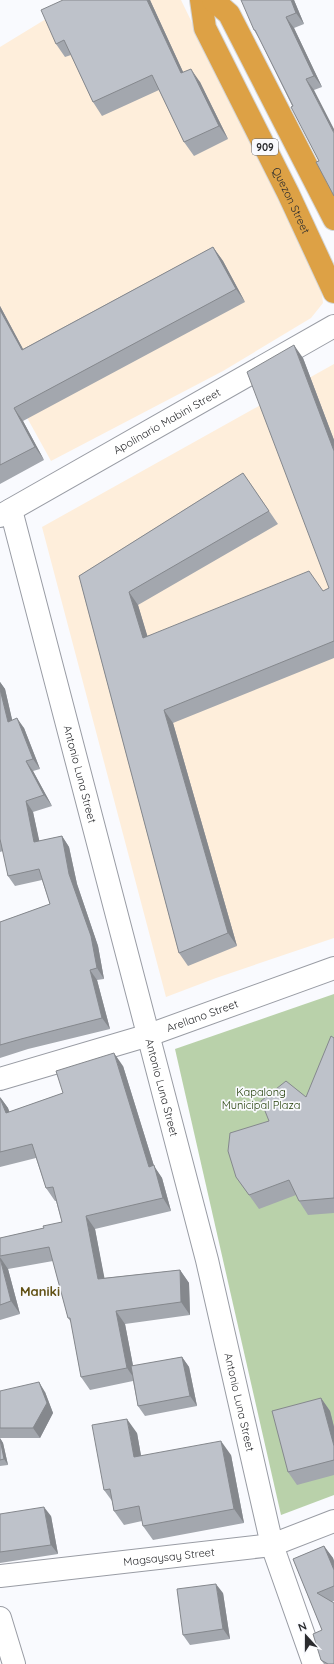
<svg xmlns="http://www.w3.org/2000/svg" width="334" height="1664" viewBox="0 0 334 1664" font-family="Quicksand,sans-serif">
  <style>
    .education { fill: #feeedb }
    .park { fill: #b9d1aa }
    .lines { fill: none; stroke-linecap: round; stroke-linejoin: round }
    .minor-casing { stroke: #999ca4; stroke-width: 24 }
    .highway-casing { stroke: #d4d5d5; stroke-width: 24 }
    .minor { stroke: #fff; stroke-width: 22 }
    .highway { stroke: #dda145; stroke-width: 22 }
    .wall { fill: #a3a7ae }
    .shaded-wall { fill: #85888d }
    .building { fill: #bec2ca; stroke: #85888d }
    .labels { text-anchor: middle; stroke-width: 3.5; stroke-linejoin: round; paint-order: stroke }
    .shield { fill: #f9fafe; stroke: #68696c; stroke-width: 1 }
    .shield-label { font-size: 10px; font-weight: bold; fill: #2a2b2e }
    .street-label { font-size: 11px; fill: #2a2b2e; stroke: #f9fafe }
    .park-label { font-size: 11px; fill: #1e3a02; stroke: #f9fafe }
    .quarter-label { font-size: 13px; font-weight: bold; fill: #615013; stroke: #f9fafe }
  </style>
  <rect width="100%" height="100%" fill="#f9fafe"/>
  <path class="education" d="M 77,0 L 181,0 L 321,288 L 323,303 L 311,318 L 223,371 L 51,461 L 4,376 L 0,378 L 0,47 Z
    M 334,364 L 334,938 L 216,978 L 166,997 L 42,527 Z"/>
  <path class="park" d="M 334,994 L 334,1495 L 281,1515 L 175,1049 Z"/>
  <g class="lines">
    <g class="minor-casing">
      <g id="minor">
        <path id="s1" d="M 11,510 L 207,1260 L 272,1545 L 314,1664"/>
        <path id="s2" d="M 0,516 L 334,326"/>
        <path id="s3" d="M 0,1079 L 149,1035 L 334,968"/>
        <path id="s4" d="M 0,1576 L 272,1545 L 334,1521"/>
        <path d="M 0,1618 L 14,1664"/>
      </g>
    </g>
    <g class="highway-casing">
      <g id="highway">
        <path id="s5" d="M 201,0 L 205,28 L 288,193 L 334,292"/>
        <path d="M 213,0 L 229,14 L 334,219"/>
      </g>
    </g>
    <use href="#minor" class="minor"/>
    <use href="#highway" class="highway"/>
  </g>
  <path class="wall" d="M 63,0 L 150,0 L 183,72 L 200,82 L 228,139 L 194,156 L 184,142 L 159,90 L 102,116 L 93,102 L 71,55 L 65,57 L 56,44 Z
    M 294,0 L 304,24 L 294,28 L 322,87 L 314,90 L 319,161 L 260,40 L 254,30 Z
    M 213,247 L 223,261 L 245,302 L 23,421 L 44,460 L 0,484 L 0,306 L 23,349 Z
    M 303,358 L 334,440 L 334,658 L 173,723 L 237,946 L 188,966 L 179,953 L 79,576 L 243,473 L 278,524 L 138,605 L 147,636 L 323,591 L 329,588 Z
    M 0,682 L 5,689 L 12,720 L 24,728 L 40,769 L 33,771 L 52,806 L 33,812 L 39,841 L 62,836 L 69,847 L 77,884 L 98,946 L 104,979 L 97,980 L 110,1029 L 28,1049 L 0,1058 L 0,922 L 50,904 L 42,880 L 15,886 L 8,876 L 3,851 L 0,852 Z
    M 334,1038 L 334,1213 L 308,1215 L 299,1201 L 296,1195 L 259,1209 L 236,1177 L 269,1121 L 306,1097 Z
    M 123,1066 L 154,1166 L 162,1178 L 171,1211 L 95,1229 L 104,1278 L 180,1270 L 189,1283 L 190,1315 L 125,1324 L 133,1366 L 182,1357 L 189,1367 L 197,1406 L 145,1416 L 138,1406 L 133,1381 L 90,1390 L 81,1377 L 71,1322 L 68,1318 L 53,1261 L 8,1269 L 20,1314 L 0,1320 L 0,1238 L 44,1228 L 62,1222 L 56,1201 L 55,1201 L 46,1188 L 36,1158 L 0,1167 L 0,1097 L 8,1108 L 9,1112 L 63,1093 Z
    M 0,1391 L 45,1392 L 53,1413 L 40,1438 L 0,1438 L 3,1443 L 8,1465 L 0,1466 Z
    M 321,1398 L 330,1411 L 334,1427 L 334,1475 L 297,1485 L 288,1472 Z
    M 137,1433 L 141,1456 L 231,1455 L 244,1523 L 153,1540 L 143,1526 L 142,1521 L 124,1525 L 114,1511 L 112,1501 L 104,1490 Z
    M 0,1514 L 51,1516 L 58,1554 L 0,1563 Z
    M 324,1546 L 333,1558 L 334,1561 L 334,1601 L 332,1602 L 334,1664 L 324,1664 L 321,1660 L 322,1630 L 293,1559 Z
    M 223,1593 L 230,1639 L 190,1645 L 183,1635 Z"/>
  <path class="shaded-wall" d="M 147,0 L 150,0 L 190,87 L 181,73 Z
    M 291,0 L 294,0 L 304,24 L 296,13 Z
    M 286,17 L 294,28 L 322,87 L 314,76 Z
    M 191,69 L 200,82 L 228,139 L 219,126 Z
    M 306,79 L 314,90 L 334,129 L 334,133 Z
    M 213,247 L 223,261 L 245,302 L 236,289 Z
    M 0,306 L 31,364 L 22,350 L 0,310 Z
    M 294,345 L 303,358 L 334,440 L 334,451 Z
    M 14,408 L 23,421 L 44,460 L 35,447 Z
    M 129,592 L 138,605 L 152,651 L 143,638 Z
    M 0,682 L 5,689 L 15,732 L 8,722 L 0,689 Z
    M 164,710 L 173,723 L 237,946 L 228,933 Z
    M 17,718 L 24,728 L 40,769 L 33,759 Z
    M 26,761 L 33,771 L 52,806 L 44,795 Z
    M 26,801 L 33,812 L 42,853 L 34,842 Z
    M 62,836 L 69,847 L 77,884 L 98,946 L 104,979 L 97,968 L 69,874 Z
    M 90,970 L 97,980 L 110,1029 L 102,1018 Z
    M 114,1053 L 123,1066 L 154,1166 L 162,1178 L 171,1211 L 163,1198 L 149,1167 Z
    M 0,1097 L 8,1108 L 15,1126 L 6,1113 Z
    M 86,1216 L 95,1229 L 107,1291 L 98,1279 Z
    M 0,1257 L 8,1269 L 20,1314 L 11,1301 Z
    M 180,1270 L 189,1283 L 190,1315 L 181,1302 Z
    M 116,1311 L 125,1324 L 136,1381 L 127,1368 Z
    M 182,1357 L 189,1367 L 197,1406 L 190,1396 Z
    M 39,1382 L 45,1392 L 53,1413 L 40,1438 L 33,1428 Z
    M 321,1398 L 330,1411 L 334,1427 L 334,1446 Z
    M 127,1419 L 137,1433 L 144,1472 L 134,1457 Z
    M 0,1438 L 3,1443 L 8,1465 L 4,1459 Z
    M 221,1441 L 231,1455 L 244,1523 L 234,1509 Z
    M 44,1507 L 51,1516 L 58,1554 L 51,1545 Z
    M 324,1546 L 333,1558 L 334,1561 L 334,1570 Z
    M 216,1584 L 223,1593 L 230,1639 L 223,1629 Z"/>
  <path class="building" d="M 63,0 L 147,0 L 181,73 L 191,69 L 219,126 L 184,142 L 152,75 L 93,102 L 64,40 L 56,44 L 41,10 Z
    M 241,0 L 291,0 L 296,13 L 286,17 L 314,76 L 306,79 L 334,133 L 334,196 L 316,162 L 319,161 L 291,107 L 293,106 L 255,30 L 254,30 Z
    M 213,247 L 236,289 L 14,408 L 35,447 L 0,465 L 0,310 L 22,350 Z
    M 294,345 L 334,451 L 334,641 L 164,710 L 228,933 L 179,953 L 79,576 L 243,473 L 269,511 L 129,592 L 143,638 L 309,571 L 323,591 L 329,588 L 247,372 Z
    M 0,689 L 8,722 L 17,718 L 33,759 L 26,761 L 44,795 L 26,801 L 34,842 L 62,836 L 69,874 L 91,936 L 97,968 L 90,970 L 102,1018 L 21,1039 L 0,1045 L 0,922 L 50,904 L 39,869 L 8,876 L 0,839 Z
    M 331,1036 L 334,1038 L 334,1198 L 299,1201 L 289,1180 L 249,1195 L 236,1177 L 228,1151 L 230,1133 L 269,1121 L 261,1101 L 286,1081 L 306,1097 Z
    M 114,1053 L 149,1167 L 154,1165 L 163,1198 L 86,1216 L 98,1279 L 180,1270 L 181,1302 L 116,1311 L 127,1368 L 81,1377 L 70,1318 L 68,1318 L 49,1247 L 0,1256 L 0,1238 L 44,1228 L 43,1226 L 62,1222 L 53,1187 L 46,1188 L 32,1144 L 0,1152 L 0,1098 L 6,1113 L 63,1093 L 56,1071 Z
    M 0,1258 L 11,1301 L 0,1305 Z
    M 182,1357 L 190,1396 L 138,1406 L 131,1366 Z
    M 39,1382 L 47,1403 L 33,1428 L 0,1428 L 0,1391 Z
    M 321,1398 L 334,1446 L 334,1460 L 288,1472 L 272,1411 Z
    M 127,1419 L 134,1457 L 221,1441 L 234,1509 L 143,1526 L 139,1506 L 114,1511 L 110,1489 L 104,1490 L 92,1425 Z
    M 0,1439 L 4,1459 L 0,1460 Z
    M 44,1507 L 51,1545 L 0,1552 L 0,1514 Z
    M 324,1546 L 334,1570 L 334,1586 L 317,1593 L 334,1603 L 334,1664 L 328,1664 L 321,1660 L 313,1634 L 322,1630 L 293,1559 Z
    M 216,1584 L 223,1629 L 183,1635 L 177,1589 Z"/>
  <g class="labels">
    <rect class="shield" x="252" y="139" width="26" height="16" rx="3"/>
    <g class="shield-label">
      <text x="265" y="151">909</text>
    </g>
    <g class="street-label">
      <text dy="4" stroke="none"><textPath href="#s5" startOffset="221">Quezon Street</textPath></text>
      <text dy="4" stroke="none"><textPath href="#s2" startOffset="192">Apolinario Mabini Street</textPath></text>
      <text dy="4" stroke="none"><textPath href="#s1" startOffset="273">Antonio Luna Street</textPath></text>
      <text dy="4" stroke="none"><textPath href="#s3" startOffset="212">Arellano Street</textPath></text>
      <text dy="4" stroke="none"><textPath href="#s1" startOffset="597">Antonio Luna Street</textPath></text>
      <text dy="4" stroke="none"><textPath href="#s1" startOffset="921">Antonio Luna Street</textPath></text>
      <text dy="4" stroke="none"><textPath href="#s4" startOffset="170">Magsaysay Street</textPath></text>
    </g>
    <g class="park-label">
      <text x="261" y="1096">Kapalong<tspan x="261" dy="13">Municipal Plaza</tspan></text>
    </g>
    <g class="quarter-label">
      <text x="40" y="1296">Maniki</text>
    </g>
  </g>
  <g transform="translate(306 1636) rotate(339)" stroke="#f9fafe" stroke-width="3" paint-order="stroke">
  <path d="M0-3L7 15L0 10L-7 15Z" fill="#2a2b2e"/>
  <text y="-6" font-size="11" font-weight="bold" text-anchor="middle" fill="#2a2b2e">N</text>
  </g>
</svg>
